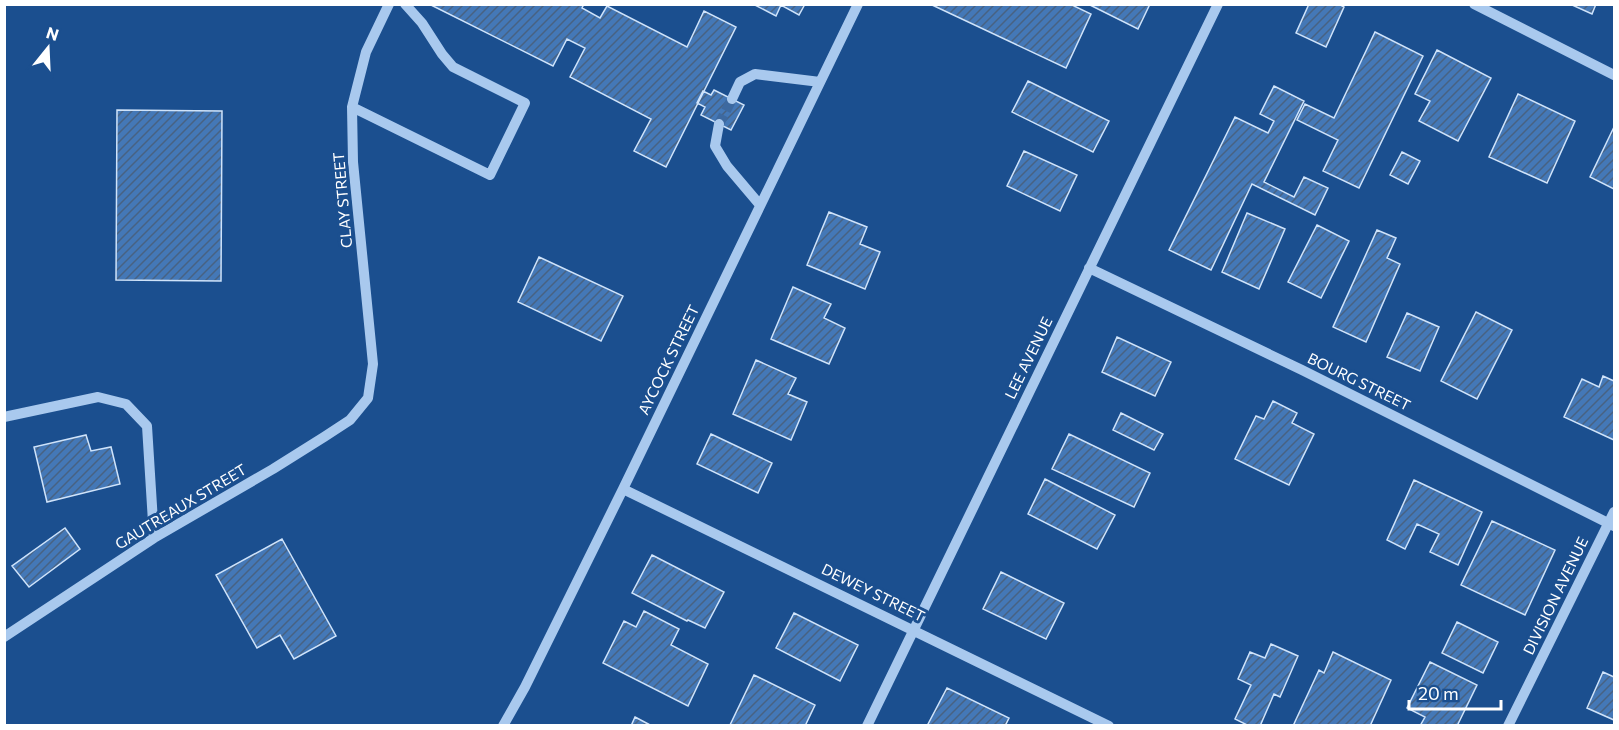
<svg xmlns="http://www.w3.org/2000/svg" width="1619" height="730" viewBox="0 0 1619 730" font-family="Commissioner,sans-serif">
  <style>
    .building { fill: url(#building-hatch); stroke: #cfe3fa; stroke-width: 1.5 }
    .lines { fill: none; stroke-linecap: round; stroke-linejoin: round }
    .minor-tunnel { stroke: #3d69a0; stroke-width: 10; stroke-dasharray: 10 5; stroke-linecap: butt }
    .minor { stroke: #a9c9ee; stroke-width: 10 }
    .labels { text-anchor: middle; stroke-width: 6; stroke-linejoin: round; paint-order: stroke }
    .street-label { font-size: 15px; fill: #fff; stroke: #1b4f8f }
  </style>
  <defs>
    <pattern id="building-hatch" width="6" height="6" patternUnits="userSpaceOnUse" patternTransform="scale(1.5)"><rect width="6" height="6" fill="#4478b7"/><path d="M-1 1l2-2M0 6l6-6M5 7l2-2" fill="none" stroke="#486282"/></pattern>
  </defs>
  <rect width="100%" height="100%" fill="#1b4f8f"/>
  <path class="building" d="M 584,4 L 582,8 L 600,18 L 607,6 L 687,47 L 704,11 L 736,27 L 666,167 L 634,151 L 651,119 L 570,77 L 585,48 L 567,39 L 553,66 L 431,5 Z
    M 753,4 L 805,4 L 799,15 L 781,5 L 776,16 Z
    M 930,4 L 1070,4 L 1091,14 L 1066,68 Z
    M 1088,4 L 1150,4 L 1138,29 Z
    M 1309,4 L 1339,4 L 1344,7 L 1326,47 L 1296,33 Z
    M 1570,4 L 1596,4 L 1592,14 Z
    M 1375,32 L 1423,56 L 1359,188 L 1323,171 L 1338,140 L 1297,120 L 1305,104 L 1334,118 Z
    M 1437,50 L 1491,78 L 1458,141 L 1419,121 L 1430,101 L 1415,94 Z
    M 1028,81 L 1109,121 L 1093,152 L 1012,112 Z
    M 1274,86 L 1304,101 L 1264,182 L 1294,197 L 1304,177 L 1328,188 L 1315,215 L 1252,184 L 1211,270 L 1169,250 L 1235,117 L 1268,133 L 1274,121 L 1260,114 Z
    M 714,90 L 744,105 L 731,130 L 701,115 L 705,107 L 697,103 L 703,91 L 711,95 Z
    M 1518,94 L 1575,121 L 1547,183 L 1489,157 Z
    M 117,110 L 222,111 L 221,281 L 116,280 Z
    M 1614,127 L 1614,189 L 1590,177 Z
    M 1024,151 L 1077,175 L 1060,211 L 1007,186 Z
    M 1402,152 L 1420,161 L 1408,184 L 1390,175 Z
    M 829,212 L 867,227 L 860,244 L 880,252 L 865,289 L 807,265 Z
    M 1247,213 L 1285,229 L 1259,289 L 1222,272 Z
    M 1317,225 L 1349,241 L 1321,298 L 1288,282 Z
    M 1377,230 L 1396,238 L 1387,258 L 1400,264 L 1366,342 L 1333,327 Z
    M 539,257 L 623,296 L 601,341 L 518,302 Z
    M 793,287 L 831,304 L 824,318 L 845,328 L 829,364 L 771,339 Z
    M 1476,312 L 1512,330 L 1477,399 L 1441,381 Z
    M 1407,313 L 1439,327 L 1420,371 L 1387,357 Z
    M 1117,337 L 1171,362 L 1155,396 L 1102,372 Z
    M 756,360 L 796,378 L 788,394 L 807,402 L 791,440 L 733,414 Z
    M 1603,376 L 1614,381 L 1614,440 L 1564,417 L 1582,379 L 1599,387 Z
    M 1273,401 L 1297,413 L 1292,423 L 1314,434 L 1289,485 L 1235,459 L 1256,416 L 1264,419 Z
    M 1121,413 L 1163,434 L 1154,450 L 1113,430 Z
    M 711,434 L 772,463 L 758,493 L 697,464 Z
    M 1069,434 L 1150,473 L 1134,507 L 1052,469 Z
    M 86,435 L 91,451 L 111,447 L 120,484 L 47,502 L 34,447 Z
    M 1045,479 L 1115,515 L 1097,549 L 1028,514 Z
    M 1414,480 L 1482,512 L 1458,565 L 1430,552 L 1439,534 L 1417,524 L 1405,549 L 1387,540 Z
    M 1492,521 L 1555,550 L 1525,615 L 1461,585 Z
    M 65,528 L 80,549 L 29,587 L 12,566 Z
    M 282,539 L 336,636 L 294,659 L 280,635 L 257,648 L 216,575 Z
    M 652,555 L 724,592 L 705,628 L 688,620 L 687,621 L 632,593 Z
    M 1001,572 L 1064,603 L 1046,639 L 983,609 Z
    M 644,611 L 679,629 L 671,645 L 708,664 L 688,706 L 603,663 L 624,621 L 636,627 Z
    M 794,613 L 858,645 L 840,681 L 776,648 Z
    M 1457,622 L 1498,642 L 1483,673 L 1442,653 Z
    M 1271,644 L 1298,656 L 1280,697 L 1274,694 L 1260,726 L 1249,726 L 1235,719 L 1251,685 L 1238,679 L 1250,652 L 1265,658 Z
    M 1333,652 L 1391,680 L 1370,726 L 1293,726 L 1319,670 L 1324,673 Z
    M 1430,662 L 1477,685 L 1457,726 L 1420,726 L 1425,717 L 1407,708 Z
    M 1603,672 L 1614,677 L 1614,720 L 1587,708 Z
    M 754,675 L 815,705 L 805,726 L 730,725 Z
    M 947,688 L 1009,718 L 1005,726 L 927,726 Z
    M 635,717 L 652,726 L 631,726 Z"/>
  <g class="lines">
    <path class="minor-tunnel" d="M 719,124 L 732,99"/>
    <path class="minor" d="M 1474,4 L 1614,75
      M 732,99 L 740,82 L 755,74 L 820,82
      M 352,107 L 490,175 L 525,103 L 453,67 L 442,54 L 422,23 L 405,4
      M 719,124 L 715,146 L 727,166 L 760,205
      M 1089,268 L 1302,370 L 1614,526
      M 4,417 L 98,397 L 126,404 L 147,426 L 154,538
      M 623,489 L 1109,726
      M 4,637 L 154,538 L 273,469 L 324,437 L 350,420 L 368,398 L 373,364 L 353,162 L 352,107 L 366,52 L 389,4
      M 503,726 L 525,687 L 623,489 L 858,4
      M 867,726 L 1218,4
      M 1508,726 L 1614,512"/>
  </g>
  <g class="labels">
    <g class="street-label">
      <text transform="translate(343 200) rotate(-95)" y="5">CLAY STREET</text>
      <text transform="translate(1029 358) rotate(-64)" y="5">LEE AVENUE</text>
      <text transform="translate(669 360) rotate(-64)" y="5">AYCOCK STREET</text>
      <text transform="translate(1359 382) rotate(26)" y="5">BOURG STREET</text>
      <text transform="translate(181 507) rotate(-31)" y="5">GAUTREAUX STREET</text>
      <text transform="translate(873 593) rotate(26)" y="5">DEWEY STREET</text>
      <text transform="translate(1556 596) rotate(-64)" y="5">DIVISION AVENUE</text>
    </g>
  </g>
  <rect width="1619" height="730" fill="none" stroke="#ffffff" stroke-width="12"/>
  <g transform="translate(48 48) rotate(18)" stroke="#1b4f8f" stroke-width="4.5" paint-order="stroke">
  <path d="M0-4.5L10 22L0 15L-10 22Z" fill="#ffffff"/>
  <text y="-9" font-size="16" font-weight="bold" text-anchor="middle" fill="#ffffff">N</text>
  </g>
  <path d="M1409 700v9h92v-9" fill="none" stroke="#ffffff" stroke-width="3"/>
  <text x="1418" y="700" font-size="18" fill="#ffffff" stroke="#1b4f8f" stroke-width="4.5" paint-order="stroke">20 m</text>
</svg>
